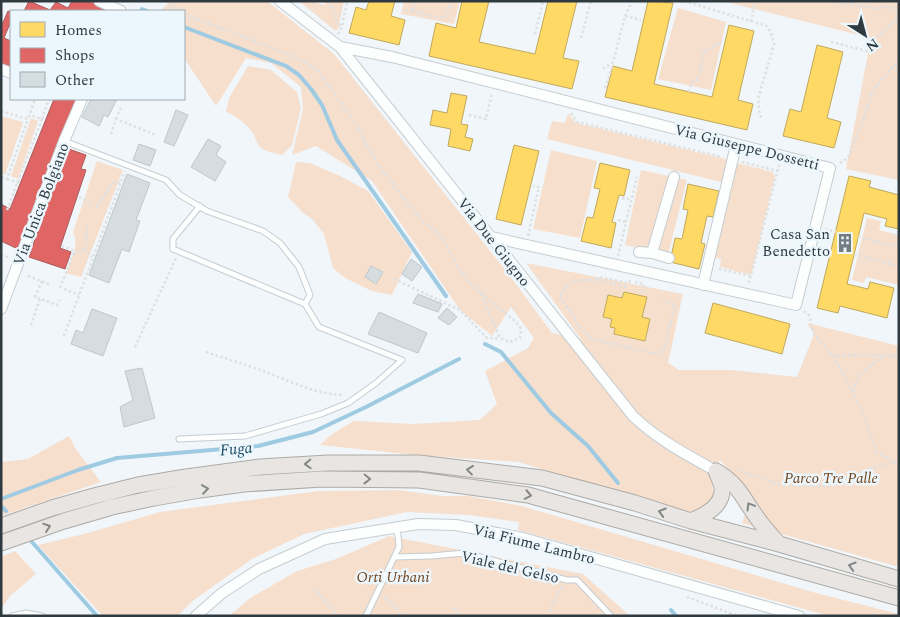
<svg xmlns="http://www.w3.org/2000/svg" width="900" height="617" viewBox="0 0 900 617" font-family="Spectral,serif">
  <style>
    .green { fill: #f7dfce }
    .homes { fill: #ffd966; stroke: #c1a95b }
    .shops { fill: #e06666; stroke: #ab595b }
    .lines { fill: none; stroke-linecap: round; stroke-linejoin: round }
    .stream { stroke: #9ecbe2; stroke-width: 4 }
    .building { fill: #d5dde1; stroke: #bfc7cb }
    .lane-casing { stroke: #c5cdd1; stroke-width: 7 }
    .street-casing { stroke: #c5cdd1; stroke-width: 12 }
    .primary-casing { stroke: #adaaa6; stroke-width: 17 }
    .path { stroke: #dee0e1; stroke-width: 2.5; stroke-dasharray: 2.5 2.5; stroke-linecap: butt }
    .lane { stroke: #fdfefe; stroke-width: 5 }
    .street { stroke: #fdfefe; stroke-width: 10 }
    .primary { stroke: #e8e5e2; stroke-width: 15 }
    .oneway { stroke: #828789 }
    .labels { text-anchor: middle; stroke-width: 5; stroke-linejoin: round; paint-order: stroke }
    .street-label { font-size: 15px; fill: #2f3a40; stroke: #ecf7fd }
    .poi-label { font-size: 15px; fill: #2f3a40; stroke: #ecf7fd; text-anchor: end }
    .park-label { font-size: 15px; font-style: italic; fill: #724218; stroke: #ecf7fd }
    .water-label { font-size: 16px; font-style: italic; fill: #184960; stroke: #ecf7fd }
  </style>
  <rect width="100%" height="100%" fill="#f0f6f9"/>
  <path class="green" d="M 171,1 L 267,1 L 334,54 L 510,276 L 552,333 L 581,339 L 526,263 L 683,294 L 668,363 L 679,370 L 732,370 L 797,377 L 814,334 L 807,323 L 899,346 L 899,567 L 742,523 L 752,496 L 720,460 L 711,475 L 714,500 L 696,514 L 518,462 L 416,455 L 320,445 L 332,434 L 354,421 L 413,424 L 480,420 L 497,404 L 485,371 L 528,348 L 534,338 L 511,307 L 492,336 L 460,310 L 372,181 L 316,146 L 292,155 L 303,109 L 301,87 L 271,63 L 246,58 L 216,106 L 184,58 L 184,11 L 160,11 Z
    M 299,1 L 310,1 L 325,5 L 325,1 L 344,1 L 338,30 L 334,30 Z
    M 404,1 L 460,1 L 454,24 L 401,14 Z
    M 722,1 L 899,1 L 899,180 L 846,169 L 871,38 Z
    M 678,8 L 726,22 L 711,90 L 658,79 Z
    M 248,66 L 271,70 L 297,92 L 301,109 L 292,145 L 282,155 C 274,153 265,152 259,146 C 257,143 256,139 254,135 C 248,125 237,116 226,112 L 229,98 Z
    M 568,113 L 576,123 L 730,160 L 725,183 L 547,139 L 552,121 L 565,123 Z
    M 1,116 L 23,122 L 5,175 L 1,173 Z
    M 31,118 L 38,121 L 18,179 L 11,176 Z
    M 551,150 L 597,161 L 580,238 L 533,229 Z
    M 97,161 L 123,170 L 81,277 L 66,273 C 71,259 80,245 73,232 Z
    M 296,162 L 310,163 L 340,176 L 368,191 L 412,252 L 392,295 L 372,291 L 345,278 L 333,268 L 324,234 L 313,220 L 302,212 L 288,197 Z
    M 733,162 L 773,172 L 775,177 L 751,275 L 720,267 L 721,259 L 713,257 Z
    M 641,170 L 687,180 L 668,255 L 625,245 Z
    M 867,218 L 881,221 L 879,230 L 899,235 L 899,285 L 866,277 L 864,283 L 852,280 Z
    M 69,436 L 75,448 L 101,482 L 1,516 L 1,462 L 28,459 Z
    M 398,490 L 443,496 L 468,496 L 522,506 L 816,593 L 899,614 L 899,616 L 829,616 L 518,530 L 519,522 L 468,515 L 407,512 L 304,534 L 252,559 L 194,600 L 177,616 L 103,616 L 38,545 L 84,534 L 160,512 L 319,491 Z
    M 389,536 L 583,574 L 630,616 L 229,616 L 250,598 L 297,571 L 336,559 Z
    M 15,551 L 36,574 L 10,596 L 1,609 L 1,557 Z"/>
  <path class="homes" d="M 369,1 L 395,1 L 391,16 L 405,20 L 399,45 L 349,33 L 356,7 L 366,10 Z
    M 462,1 L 489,1 L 479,42 L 535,54 L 548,1 L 577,1 L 563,58 L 579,61 L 572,89 L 429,56 L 436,23 L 456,28 Z
    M 648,1 L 673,3 L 654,84 L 712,97 L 729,25 L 754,31 L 738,100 L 753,104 L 747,130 L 605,97 L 613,66 L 632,71 Z
    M 817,45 L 843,52 L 827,118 L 841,122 L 834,148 L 783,136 L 790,109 L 801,112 Z
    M 451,93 L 467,96 L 461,124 L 468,125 L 465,137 L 473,139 L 470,151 L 448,146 L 451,129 L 430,125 L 433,110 L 447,113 Z
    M 514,145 L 539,151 L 521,225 L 496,219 Z
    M 600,163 L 630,170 L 624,196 L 619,195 L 612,222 L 616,223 L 611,248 L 581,241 L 587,217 L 593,218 L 600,189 L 594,188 Z
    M 849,176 L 871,181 L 869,187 L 899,195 L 899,229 L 885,226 L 887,219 L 864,213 L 847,284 L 868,289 L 870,282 L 894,288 L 887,318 L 840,306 L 838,313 L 817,308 Z
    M 688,184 L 719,191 L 713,217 L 707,216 L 701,243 L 705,244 L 699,269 L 670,262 L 675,238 L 682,239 L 688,210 L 683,209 Z
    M 624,292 L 647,297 L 642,317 L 650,319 L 645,341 L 614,334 L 615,328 L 610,327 L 612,319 L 603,317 L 608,295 L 622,298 Z
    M 713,303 L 790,324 L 782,354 L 705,333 Z"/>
  <path class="shops" d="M 29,1 L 50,10 L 56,2 L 68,8 L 72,1 L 94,1 L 114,11 L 24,11 Z
    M 8,11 L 11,12 L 11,21 L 4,38 L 11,41 L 11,67 L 1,63 L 1,27 Z
    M 54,99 L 76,99 L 55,149 L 20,250 L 1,241 L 1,204 L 10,209 Z
    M 66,148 L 86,155 L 81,169 L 86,170 L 60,248 L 71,252 L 65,269 L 29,257 Z"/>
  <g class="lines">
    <path class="stream" d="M 142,9 L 147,11
      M 184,27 L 286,66 L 299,75 L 311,89 L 322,105 L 337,140 L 446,296
      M 485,344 L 501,352 L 551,413 L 588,446 L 618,483
      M 1,499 L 78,470 L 117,458 L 258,446 L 313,432 L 366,407 L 459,359
      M 1,506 L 6,511
      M 32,542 L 97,616
      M 671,610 L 676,616"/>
  </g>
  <path class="building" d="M 91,99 L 117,99 L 108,117 L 104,115 L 99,126 L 82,117 Z
    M 176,110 L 188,115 L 174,146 L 164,142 Z
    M 208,139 L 221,146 L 216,155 L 226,162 L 215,181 L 191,167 Z
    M 139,144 L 156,150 L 150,166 L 133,160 Z
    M 127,174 L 150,183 L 136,220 L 140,221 L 129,252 L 122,249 L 109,283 L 89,275 Z
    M 411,259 L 422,267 L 412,281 L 402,274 Z
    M 371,266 L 383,272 L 376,284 L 365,277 Z
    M 418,294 L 442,304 L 438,312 L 413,303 Z
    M 447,308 L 457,317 L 449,325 L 438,318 Z
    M 92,309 L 117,318 L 103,356 L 71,344 L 76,330 L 83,333 Z
    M 379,312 L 427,333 L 418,353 L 368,334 Z
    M 142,368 L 155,418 L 124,427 L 120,407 L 133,400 L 125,371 Z"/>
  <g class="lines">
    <g class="lane-casing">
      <path id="lane" d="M 64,141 L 166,180 L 180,195 L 207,211 L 263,231 L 280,243 L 299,267 L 310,295 L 305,304 L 173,249 L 173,239 L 200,206
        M 179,439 L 245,436 L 321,414 L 348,403 L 376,383 L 402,360 L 319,327 L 305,304
        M 395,557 L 431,556 L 465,553 L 567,580 L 577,580 L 611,616
        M 12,616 L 26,613 L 42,616
        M 366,616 L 399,547 L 398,535 L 395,527"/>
    </g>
    <g class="street-casing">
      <path id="street" d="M 99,1 L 121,11
        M 280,1 L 340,47 L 633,416 C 658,440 687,455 716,471
        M 340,47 L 392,57 L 830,168 L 796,305 L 491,237
        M 1,69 L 11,73
        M 639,252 L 652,253 L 674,177
        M 652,253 L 669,258
        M 703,285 L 736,145
        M 1,309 L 64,141 L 82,99
        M 196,616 L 222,593 L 259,569 L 325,539 L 418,524 L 456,525 L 523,538 L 799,616"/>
    </g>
    <g class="primary-casing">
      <path id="primary" d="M 716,471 C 740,485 743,499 758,519 C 764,528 772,536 779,544
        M 691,521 C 705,515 724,506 722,487 C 721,482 718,476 716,471
        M 1,526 L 52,508 L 94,496 L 138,485 L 186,477 L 260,467 L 328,463 L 419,463 L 542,478 L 635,503 L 691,521 L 779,544 L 899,579
        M 1,543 L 64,521 L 112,507 L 154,498 L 200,490 L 244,484 L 322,479 L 419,480 L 528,495 L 899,598"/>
    </g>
    <path class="path" d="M 167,1 L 179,11
      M 329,1 L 338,23 L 342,27
      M 684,1 L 767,26 L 771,33 L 774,44 L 758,99 L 759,110 L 762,120
      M 831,1 L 879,9 L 884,6 L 899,9
      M 406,10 L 437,17 L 444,18 L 448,12 L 451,1
      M 413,11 L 415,1
      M 184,14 L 283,52 L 316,68 L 357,126 L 376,162 L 418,217 L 440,235 L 467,281 L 516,322 L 521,329 L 520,338 L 510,342 L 500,338 L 481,293
      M 625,16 L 632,1
      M 751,22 L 755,1
      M 338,34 L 342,27 L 347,1
      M 535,34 L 543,1
      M 581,38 L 591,1
      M 831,42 L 867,51 L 869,44 L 899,17
      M 603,69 L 613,62 L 625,16 L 641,20
      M 605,88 L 613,64
      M 689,92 L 691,83 L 699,78 L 704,52 L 722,41
      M 1,111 L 28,119 L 35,99
      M 571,113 L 577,122 L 722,157
      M 469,115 L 486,119 L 492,93
      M 42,119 L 49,99
      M 116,119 L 121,107
      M 111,134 L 116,119 L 156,135
      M 742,162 L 778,171
      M 840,163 L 848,158 L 864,118 L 872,91 L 899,61
      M 1,177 L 7,179 L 28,119
      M 7,179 L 19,183
      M 79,197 L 87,201 L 91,207
      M 622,198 L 631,199
      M 97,208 L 111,184 L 120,182
      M 7,210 L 42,119 L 30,115
      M 618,220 L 626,222
      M 825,229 L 836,232
      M 528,236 L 539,187 L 533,186
      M 858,237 L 899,247
      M 820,247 L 831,250
      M 84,249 L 92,257
      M 74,253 L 84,249 L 86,243 L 87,225 L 90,223
      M 1,254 L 9,258
      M 854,255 L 899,266
      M 618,256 L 637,177
      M 719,269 L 751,276
      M 28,276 L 49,284
      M 394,279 L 460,310 L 487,338 L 500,338
      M 597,280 C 582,279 566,280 560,297 L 580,327 L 593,339 L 656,354 L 664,351 L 675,305 L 663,300
      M 42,281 L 35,297 L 57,305 L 60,300
      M 635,282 L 644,284 L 642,293
      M 749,283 L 779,165
      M 626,287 L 597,280 L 598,277 L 629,283 L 631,278
      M 60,288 L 74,253 L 72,250 L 62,246
      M 64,289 L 79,295
      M 804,311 L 809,315 L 814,334 L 833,355 L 862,410 L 877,452 L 899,464
      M 31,325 L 40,299
      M 64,336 L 125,171
      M 135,347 L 176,258
      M 206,352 C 227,359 248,365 268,373 C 292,382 316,394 342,395
      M 833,355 L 883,355
      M 853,392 L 859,375 L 884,355 L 899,356
      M 740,471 L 781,485 L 828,486 L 869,469 L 896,462
      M 314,588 L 338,616
      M 385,597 L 403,616
      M 687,597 L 738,616
      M 455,608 L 462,616
      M 547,616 L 562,585"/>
    <use href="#lane" class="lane"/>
    <use href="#street" class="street"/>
    <use href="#primary" class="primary"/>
  </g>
  <defs><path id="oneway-chevron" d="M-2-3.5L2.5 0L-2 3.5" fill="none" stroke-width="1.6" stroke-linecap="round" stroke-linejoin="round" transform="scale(1.25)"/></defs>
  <g class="oneway">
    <use href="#oneway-chevron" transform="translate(308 464) rotate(178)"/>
    <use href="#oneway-chevron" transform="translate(470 470) rotate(-173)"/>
    <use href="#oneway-chevron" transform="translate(367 479) rotate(1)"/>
    <use href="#oneway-chevron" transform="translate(205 489) rotate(-8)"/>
    <use href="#oneway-chevron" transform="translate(528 495) rotate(11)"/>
    <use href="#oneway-chevron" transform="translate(750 506) rotate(-121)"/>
    <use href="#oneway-chevron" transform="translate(662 512) rotate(-163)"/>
    <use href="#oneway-chevron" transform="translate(47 527) rotate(-19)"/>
    <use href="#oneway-chevron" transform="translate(852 566) rotate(-164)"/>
  </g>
  <defs>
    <g id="building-bare" transform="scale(1.5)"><path d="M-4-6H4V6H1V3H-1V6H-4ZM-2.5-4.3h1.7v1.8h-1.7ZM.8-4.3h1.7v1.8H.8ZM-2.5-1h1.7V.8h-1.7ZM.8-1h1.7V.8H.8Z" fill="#737c81" stroke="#ecf7fd" stroke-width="2.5" paint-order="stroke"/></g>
  </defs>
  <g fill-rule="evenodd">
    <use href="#building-bare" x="845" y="243"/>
  </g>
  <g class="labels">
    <g class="street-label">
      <text transform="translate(747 147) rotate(14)" y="5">Via Giuseppe Dossetti</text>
      <text transform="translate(41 204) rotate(-69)" y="5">Via Unica Bolgiano</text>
      <text transform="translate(494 242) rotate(52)" y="5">Via Due Giugno</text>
      <text transform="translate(534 544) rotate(14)" y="5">Via Fiume Lambro</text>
      <text transform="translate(510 567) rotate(13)" y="5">Viale del Gelso</text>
    </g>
    <g class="poi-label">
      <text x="830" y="239">Casa San<tspan x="830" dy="17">Benedetto</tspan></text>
    </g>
    <g class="park-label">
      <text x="831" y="483">Parco Tre Palle</text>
      <text x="393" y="582">Orti Urbani</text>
    </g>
    <g class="water-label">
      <text transform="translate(236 448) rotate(-5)" y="6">Fuga</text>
    </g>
  </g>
  <rect width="900" height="617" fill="none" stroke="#2f3a40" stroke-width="5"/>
  <rect x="10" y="10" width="175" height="90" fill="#ecf7fd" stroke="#a0abb1"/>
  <rect x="20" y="22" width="25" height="15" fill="#ffd966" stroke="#a0abb1"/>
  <text x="55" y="35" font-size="15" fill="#2f3a40">Homes</text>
  <rect x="20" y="48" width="25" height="15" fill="#e06666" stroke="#a0abb1"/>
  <text x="55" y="60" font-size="15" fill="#2f3a40">Shops</text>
  <rect x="20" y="72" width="25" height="15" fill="#d5dde1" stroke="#a0abb1"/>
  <text x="55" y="85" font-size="15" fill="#2f3a40">Other</text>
  <g transform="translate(865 35) rotate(144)" stroke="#ecf7fd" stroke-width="4" paint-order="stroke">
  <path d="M0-4L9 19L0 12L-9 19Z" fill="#2f3a40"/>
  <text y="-8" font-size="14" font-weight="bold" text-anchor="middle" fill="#2f3a40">N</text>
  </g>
</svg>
